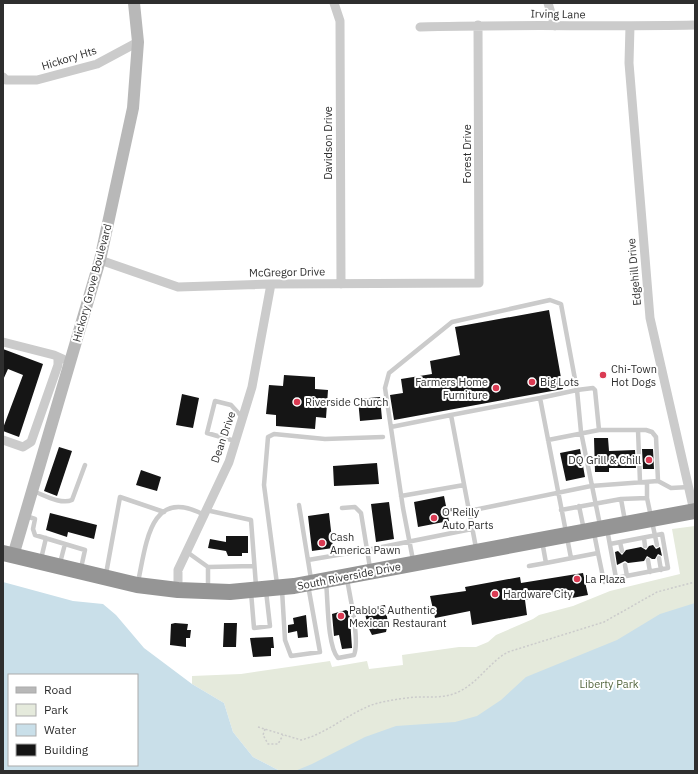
<svg xmlns="http://www.w3.org/2000/svg" width="698" height="774" viewBox="0 0 698 774" font-family="'IBM Plex Sans',sans-serif">
  <style>
    .green { fill: #e5eadc }
    .water { fill: #c9dfe9; fill-rule: evenodd }
    .building { fill: #151515 }
    .lines { fill: none; stroke-linecap: round; stroke-linejoin: round }
    .path { stroke: #cbcbcb; stroke-width: 1.5; stroke-dasharray: 2 2; stroke-linecap: butt }
    .lane { stroke: #cbcbcb; stroke-width: 4.5 }
    .street { stroke: #cbcbcb; stroke-width: 9 }
    .secondary { stroke: #b8b8b8; stroke-width: 12 }
    .highway { stroke: #959595; stroke-width: 16 }
    .poi-dot { fill: #da3b53; stroke: #fff; stroke-width: 1.5 }
    .labels { text-anchor: middle; stroke-width: 4; stroke-linejoin: round; paint-order: stroke }
    .street-label { font-size: 11px; fill: #2e2e2e; stroke: #fff }
    .poi-label { font-size: 11px; fill: #2e2e2e; stroke: #fff; text-anchor: start }
    .park-label { font-size: 11px; fill: #54663e; stroke: #fff }
  </style>
  <rect width="100%" height="100%" fill="#fff"/>
  <path class="green" d="M 695,526 L 695,771 L 280,771 L 253,757 L 233,732 L 224,703 L 192,684 L 192,676 L 241,674 L 330,661 L 332,667 L 367,661 L 369,669 L 403,665 L 402,655 L 459,647 L 476,647 L 488,642 L 496,635 L 533,619 L 539,615 L 573,606 L 610,591 L 680,574 L 672,529 Z"/>
  <path class="water" d="M 3,582 L 73,601 L 103,604 L 116,615 L 144,648 L 192,684 L 224,703 L 233,732 L 253,757 L 280,771 L 3,771 ZM 9,675 L 137,675 L 137,765 L 9,765 Z
    M 695,603 L 695,771 L 295,771 L 312,764 L 365,737 L 396,726 L 455,722 L 477,716 L 501,700 L 526,677 L 617,640 L 660,614 Z"/>
  <path class="building" d="M 549,310 L 563,389 L 394,420 L 390,395 L 403,393 L 401,379 L 432,374 L 430,361 L 460,355 L 455,327 Z
    M 3,349 L 43,364 L 19,437 L 3,431 L 3,428 L 23,375 L 8,369 L 3,380 Z
    M 284,375 L 315,377 L 315,389 L 328,390 L 326,418 L 316,417 L 315,429 L 276,426 L 276,415 L 266,414 L 269,385 L 283,386 Z
    M 182,394 L 199,398 L 193,428 L 176,425 Z
    M 380,397 L 382,419 L 360,421 L 358,399 Z
    M 594,438 L 608,438 L 609,451 L 635,450 L 636,468 L 609,468 L 609,472 L 595,472 Z
    M 59,447 L 72,451 L 57,496 L 44,491 Z
    M 580,449 L 585,477 L 566,481 L 560,453 Z
    M 642,449 L 653,449 L 654,469 L 643,469 Z
    M 377,463 L 379,484 L 334,486 L 333,466 Z
    M 141,470 L 161,477 L 157,491 L 136,485 Z
    M 444,496 L 449,521 L 418,527 L 414,502 Z
    M 389,502 L 394,539 L 376,542 L 371,504 Z
    M 50,513 L 97,525 L 94,539 L 68,532 L 67,537 L 46,530 Z
    M 329,513 L 333,548 L 312,551 L 308,516 Z
    M 226,536 L 248,536 L 248,553 L 242,553 L 242,556 L 228,556 L 226,551 L 208,548 L 210,539 L 226,542 Z
    M 653,545 L 656,549 L 660,547 L 662,556 L 658,554 L 655,559 L 652,559 L 647,556 L 644,561 L 628,563 L 625,561 L 617,565 L 615,552 L 618,551 L 622,555 L 626,550 L 641,547 L 646,550 L 649,546 Z
    M 583,573 L 588,595 L 572,598 L 571,591 L 525,600 L 527,615 L 472,625 L 470,611 L 435,618 L 430,596 L 466,591 L 465,587 L 520,577 L 521,583 Z
    M 385,605 L 388,623 L 386,632 L 372,635 L 368,627 L 364,609 Z
    M 346,610 L 349,612 L 350,619 L 352,648 L 342,649 L 339,635 L 334,636 L 332,614 Z
    M 306,615 L 308,637 L 298,638 L 297,631 L 288,633 L 288,625 L 294,624 L 293,618 Z
    M 175,623 L 188,624 L 187,630 L 191,630 L 190,638 L 186,638 L 186,647 L 170,645 L 171,624 Z
    M 224,623 L 237,623 L 236,647 L 223,647 Z
    M 273,637 L 274,648 L 271,648 L 271,656 L 253,657 L 250,638 Z"/>
  <g class="lines">
    <path class="path" d="M 258,727 L 301,740 C 329,733 350,711 378,703 C 391,700 404,698 417,697 C 430,697 444,698 456,693 C 478,684 489,662 508,652 L 604,622 L 657,592 L 695,582
      M 265,729 L 263,735 L 268,744 L 278,744 L 283,735"/>
    <path class="lane" d="M 540,398 L 577,390 L 581,432 L 600,525
      M 391,427 L 451,415
      M 638,430 L 640,482
      M 548,440 L 599,430
      M 235,441 L 207,433 L 215,401 L 231,405 L 242,417
      M 33,491 C 44,495 61,505 72,500 L 85,465
      M 401,496 L 464,485
      M 647,498 L 657,545
      M 621,499 L 625,521
      M 299,505 L 311,579
      M 579,506 L 584,530
      M 342,508 L 355,507 L 361,513 L 370,568
      M 206,510 L 251,520 L 256,586
      M 561,510 L 621,499 L 647,498 L 647,482
      M 469,511 L 591,486 L 658,481 L 671,488 L 689,487
      M 26,516 L 35,519 L 33,529 L 35,535 L 85,550 L 81,568
      M 607,529 L 616,578 L 668,568 L 662,534 L 610,544
      M 644,538 L 645,546
      M 542,541 L 546,563 L 598,553 L 594,533
      M 620,542 L 622,551
      M 476,548 L 451,415 L 540,398 L 571,558
      M 187,552 L 208,567 L 254,566
      M 598,553 L 604,582
      M 659,558 L 661,570
      M 41,559 L 46,538
      M 308,560 L 367,550 L 472,529
      M 413,560 L 403,508 L 385,388 L 389,373 L 452,322 L 550,300 L 561,304 L 577,390 L 593,388 L 595,390 L 599,430 L 646,430 L 652,432 L 656,437 L 658,481
      M 648,560 L 650,572
      M 60,563 L 65,544
      M 625,565 L 627,576
      M 529,566 L 546,563
      M 106,574 L 120,497 L 164,512
      M 138,582 C 146,545 150,485 204,515
      M 326,582 C 328,599 327,646 338,658 L 354,655 C 360,640 350,597 347,579
      M 277,584 L 264,485 L 268,437 L 274,434 L 325,439 L 383,437
      M 208,589 L 208,567
      M 282,590 L 285,640 L 291,656 L 320,652 L 308,585
      M 251,592 L 254,628 L 270,626 L 266,591"/>
    <path class="street" d="M 334,3 L 340,21 L 341,284
      M 548,3 L 555,26
      M 630,26 L 629,63 L 650,318 L 694,511
      M 420,27 C 512,24 603,27 695,25
      M 3,77 L 6,80 L 37,80 L 97,64 L 138,42
      M 100,260 L 178,287 L 271,284 L 479,283 L 478,25
      M 3,342 L 54,355 L 63,359
      M 3,440 L 23,447 L 31,442 L 58,365 L 58,358
      M 178,590 L 178,570 L 229,462 L 252,387 L 271,284"/>
    <path class="secondary" d="M 13,556 L 100,260 L 133,108 L 138,42 L 134,3"/>
    <path class="highway" d="M 3,553 L 137,585 L 178,590 L 230,592 L 294,586 L 695,511"/>
  </g>
  <g class="poi-dot">
    <circle cx="603" cy="375" r="4"/>
    <circle cx="532" cy="382" r="4"/>
    <circle cx="496" cy="388" r="4"/>
    <circle cx="297" cy="402" r="4"/>
    <circle cx="649" cy="460" r="4"/>
    <circle cx="434" cy="518" r="4"/>
    <circle cx="322" cy="543" r="4"/>
    <circle cx="577" cy="579" r="4"/>
    <circle cx="495" cy="594" r="4"/>
    <circle cx="341" cy="616" r="4"/>
  </g>
  <g class="labels">
    <g class="street-label">
      <text transform="translate(558 14) rotate(1)" y="4">Irving Lane</text>
      <text transform="translate(69 58) rotate(-17)" y="4">Hickory Hts</text>
      <text transform="translate(328 143) rotate(-90)" y="4">Davidson Drive</text>
      <text transform="translate(467 154) rotate(-90)" y="4">Forest Drive</text>
      <text transform="translate(287 272) rotate(-1)" y="4">McGregor Drive</text>
      <text transform="translate(634 272) rotate(-95)" y="4">Edgehill Drive</text>
      <text transform="translate(92 283) rotate(-75)" y="4">Hickory Grove Boulevard</text>
      <text transform="translate(223 437) rotate(-71)" y="4">Dean Drive</text>
      <text transform="translate(349 576) rotate(-11)" y="4">South Riverside Drive</text>
    </g>
    <g class="poi-label">
      <text x="611" y="373">Chi-Town<tspan x="611" dy="13">Hot Dogs</tspan></text>
      <text x="488" y="386" text-anchor="end">Farmers Home<tspan x="488" dy="13">Furniture</tspan></text>
      <text x="540" y="386">Big Lots</text>
      <text x="305" y="406">Riverside Church</text>
      <text x="641" y="464" text-anchor="end">DQ Grill &amp; Chill</text>
      <text x="442" y="516">O'Reilly<tspan x="442" dy="13">Auto Parts</tspan></text>
      <text x="330" y="541">Cash<tspan x="330" dy="13">America Pawn</tspan></text>
      <text x="585" y="583">La Plaza</text>
      <text x="503" y="598">Hardware City</text>
      <text x="349" y="614">Pablo's Authentic<tspan x="349" dy="13">Mexican Restaurant</tspan></text>
    </g>
    <g class="park-label">
      <text x="609" y="688">Liberty Park</text>
    </g>
  </g>
  <rect width="698" height="774" fill="none" stroke="#2e2e2e" stroke-width="8"/>
  <rect x="8" y="674" width="130" height="92" fill="#ffffff" stroke="#ababab"/>
  <rect x="16" y="687" width="20" height="6" fill="#b8b8b8" stroke="#ababab"/>
  <text x="44" y="694" font-size="12" fill="#2e2e2e">Road</text>
  <rect x="16" y="704" width="20" height="12" fill="#e5eadc" stroke="#ababab"/>
  <text x="44" y="714" font-size="12" fill="#2e2e2e">Park</text>
  <rect x="16" y="724" width="20" height="12" fill="#c9dfe9" stroke="#ababab"/>
  <text x="44" y="734" font-size="12" fill="#2e2e2e">Water</text>
  <rect x="16" y="744" width="20" height="12" fill="#151515" stroke="#ababab"/>
  <text x="44" y="754" font-size="12" fill="#2e2e2e">Building</text>
</svg>
